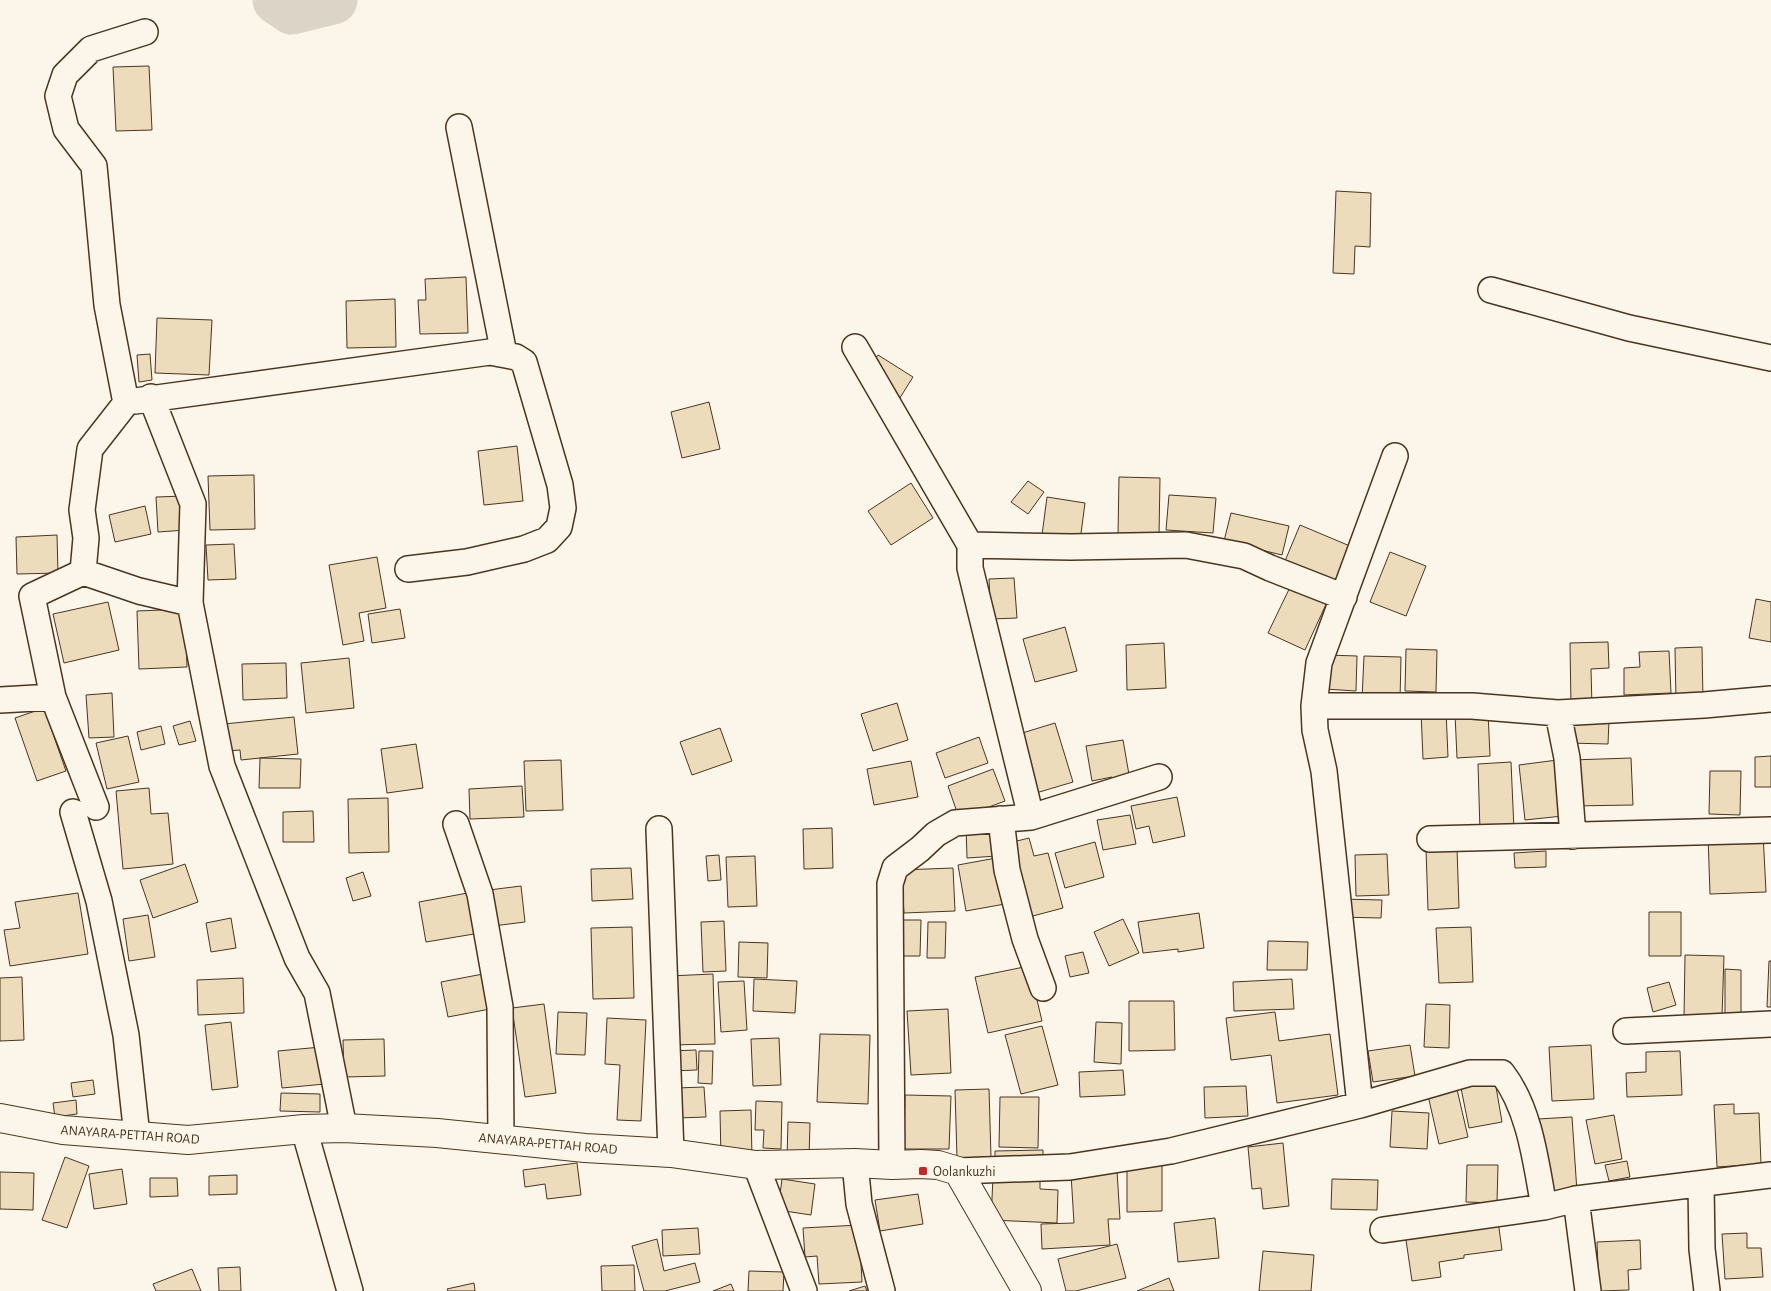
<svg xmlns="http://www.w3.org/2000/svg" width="1771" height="1291" viewBox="0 0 1771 1291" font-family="'Alegreya Sans',sans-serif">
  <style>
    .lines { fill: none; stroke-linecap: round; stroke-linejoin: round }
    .river { stroke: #dcd4c6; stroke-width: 49 }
    .building { fill: #ecdcbc; stroke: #4a3520 }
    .minor-casing { stroke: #4a3520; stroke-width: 28 }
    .secondary-casing { stroke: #4a3520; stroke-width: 30 }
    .minor { stroke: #fbf6e9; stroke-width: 25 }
    .secondary { stroke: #fbf6e9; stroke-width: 28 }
    .poi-dot { fill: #c62828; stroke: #fbf6e9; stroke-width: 2 }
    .labels { text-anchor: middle; stroke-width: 4; stroke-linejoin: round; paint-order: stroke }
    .street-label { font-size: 14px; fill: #4a3520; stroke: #fbf6e9 }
    .poi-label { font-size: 14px; fill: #4a3520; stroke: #fbf6e9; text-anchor: start }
  </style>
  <rect width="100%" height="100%" fill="#fbf6e9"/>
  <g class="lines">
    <path class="river" d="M 277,0 L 292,10 L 333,0"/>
  </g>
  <path class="building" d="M 149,66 L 152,130 L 116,131 L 113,67 Z
    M 1336,191 L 1371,193 L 1370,247 L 1355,246 L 1354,274 L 1333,273 Z
    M 466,277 L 468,333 L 420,334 L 418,300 L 426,300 L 425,279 Z
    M 395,299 L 396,347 L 347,348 L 346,301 Z
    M 157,318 L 212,320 L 209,375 L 155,373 Z
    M 150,354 L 152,380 L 139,382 L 137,355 Z
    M 878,355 L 913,377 L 896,404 L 860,382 Z
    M 709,402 L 720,449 L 682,458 L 671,412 Z
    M 517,446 L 523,501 L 484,505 L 478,451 Z
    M 254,475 L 255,529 L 210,530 L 208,476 Z
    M 1119,477 L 1160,478 L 1159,536 L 1118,535 Z
    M 1028,481 L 1044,492 L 1028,514 L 1011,502 Z
    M 911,483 L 933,518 L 891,545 L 868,511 Z
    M 1169,495 L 1216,498 L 1213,533 L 1166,530 Z
    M 184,496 L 186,530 L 158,532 L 156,497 Z
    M 1047,497 L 1085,503 L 1080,541 L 1042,535 Z
    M 145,506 L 151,534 L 115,542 L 109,515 Z
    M 1231,513 L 1289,526 L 1282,555 L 1224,541 Z
    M 1300,525 L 1357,549 L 1342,585 L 1285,561 Z
    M 57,535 L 58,573 L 17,574 L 16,537 Z
    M 234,544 L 236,579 L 208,580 L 206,545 Z
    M 1390,552 L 1426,566 L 1406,616 L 1370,602 Z
    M 377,557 L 386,608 L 359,613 L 364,641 L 343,645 L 329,565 Z
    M 1014,578 L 1017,618 L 991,619 L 989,579 Z
    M 1292,583 L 1328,600 L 1305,650 L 1268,633 Z
    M 1756,599 L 1771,602 L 1771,642 L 1749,638 Z
    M 108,602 L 119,650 L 64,663 L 53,614 Z
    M 185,609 L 187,667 L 139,669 L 137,611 Z
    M 400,609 L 405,638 L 372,643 L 368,614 Z
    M 1065,627 L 1077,671 L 1035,682 L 1023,639 Z
    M 1608,642 L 1609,668 L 1591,669 L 1592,707 L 1571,708 L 1570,643 Z
    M 1164,643 L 1166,688 L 1127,690 L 1126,645 Z
    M 1702,647 L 1703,701 L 1676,702 L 1675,648 Z
    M 1406,649 L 1437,650 L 1436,692 L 1405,691 Z
    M 1669,651 L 1671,693 L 1624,695 L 1624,668 L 1640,667 L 1639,652 Z
    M 1326,655 L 1357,656 L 1356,691 L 1325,689 Z
    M 1364,656 L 1401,657 L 1400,700 L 1362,699 Z
    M 349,658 L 354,708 L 306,713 L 301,663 Z
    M 286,663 L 287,698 L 243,700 L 242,664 Z
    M 112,693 L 114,737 L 89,738 L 86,695 Z
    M 897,703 L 908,740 L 873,751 L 861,714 Z
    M 44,708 L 66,771 L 37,781 L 15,718 Z
    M 1446,710 L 1448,757 L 1423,759 L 1421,711 Z
    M 1488,712 L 1490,756 L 1457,758 L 1455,714 Z
    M 294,717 L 298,754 L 241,760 L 240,750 L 226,751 L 224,724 Z
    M 1568,720 L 1609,720 L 1608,744 L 1568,743 Z
    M 190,721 L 196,741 L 179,745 L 173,726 Z
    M 1055,723 L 1073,782 L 1036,793 L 1019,734 Z
    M 161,726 L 165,744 L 141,750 L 137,732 Z
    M 720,728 L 732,761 L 692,775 L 680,742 Z
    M 128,736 L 139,782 L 107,789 L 96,743 Z
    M 979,737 L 988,763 L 945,778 L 936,753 Z
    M 1123,740 L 1131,786 L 1115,790 L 1112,777 L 1092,781 L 1086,746 Z
    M 416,744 L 423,788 L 387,793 L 381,749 Z
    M 1771,756 L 1771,787 L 1755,787 L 1755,757 Z
    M 260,758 L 301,759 L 300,788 L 259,788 Z
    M 1631,758 L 1633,805 L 1572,806 L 1571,760 Z
    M 1565,759 L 1572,815 L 1525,820 L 1519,765 Z
    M 561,760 L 563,810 L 526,811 L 524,761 Z
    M 911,761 L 918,797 L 874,805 L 867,769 Z
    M 1511,762 L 1514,830 L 1480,831 L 1478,764 Z
    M 993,769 L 1005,801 L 959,818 L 948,786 Z
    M 1710,771 L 1741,771 L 1740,815 L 1709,814 Z
    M 522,786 L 524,817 L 470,819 L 469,789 Z
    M 149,788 L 151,814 L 168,813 L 173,864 L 123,869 L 116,791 Z
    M 1177,797 L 1185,836 L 1153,843 L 1149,826 L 1136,829 L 1131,806 Z
    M 388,798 L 389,852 L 349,853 L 348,799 Z
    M 313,811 L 314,842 L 283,842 L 283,812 Z
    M 1130,815 L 1136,844 L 1103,850 L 1097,820 Z
    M 996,825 L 997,856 L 967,858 L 966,826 Z
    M 832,828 L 833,868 L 804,869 L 803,829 Z
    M 1763,833 L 1766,892 L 1710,894 L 1708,835 Z
    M 1029,838 L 1034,856 L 1048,853 L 1063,908 L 1029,917 L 1009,843 Z
    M 1095,842 L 1104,877 L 1065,888 L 1055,853 Z
    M 1457,848 L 1459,908 L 1428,910 L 1426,849 Z
    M 1546,851 L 1546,867 L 1515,868 L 1514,853 Z
    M 1387,854 L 1389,895 L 1356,896 L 1355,855 Z
    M 719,855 L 721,880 L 708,881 L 706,856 Z
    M 755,856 L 757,906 L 728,907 L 726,857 Z
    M 996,858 L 1005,904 L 966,911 L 958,865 Z
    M 185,864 L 198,902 L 153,918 L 140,880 Z
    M 631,868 L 633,899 L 592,901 L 591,869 Z
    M 953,868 L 955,911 L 904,913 L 901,870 Z
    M 363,872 L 371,896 L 353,901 L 346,878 Z
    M 521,886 L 525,922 L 493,926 L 489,890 Z
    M 473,892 L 480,933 L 426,942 L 419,902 Z
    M 78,893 L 88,954 L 10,966 L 4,930 L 20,928 L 15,902 Z
    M 1339,899 L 1382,900 L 1381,918 L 1338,917 Z
    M 1649,912 L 1681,912 L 1681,956 L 1649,956 Z
    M 1199,913 L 1204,948 L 1178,952 L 1178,949 L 1143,953 L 1138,922 Z
    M 148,915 L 155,957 L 129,961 L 123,919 Z
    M 231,918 L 236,948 L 211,952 L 206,923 Z
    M 1123,919 L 1139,953 L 1109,966 L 1094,932 Z
    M 903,920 L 921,920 L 920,956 L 902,956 Z
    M 724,921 L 726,971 L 703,972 L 701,922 Z
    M 928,922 L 946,922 L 945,958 L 927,958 Z
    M 632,927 L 634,998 L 593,999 L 591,928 Z
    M 1471,927 L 1473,982 L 1439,983 L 1436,928 Z
    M 1268,941 L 1308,942 L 1307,970 L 1267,970 Z
    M 739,942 L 768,943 L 767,978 L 738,977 Z
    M 1083,952 L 1089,973 L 1070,977 L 1065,956 Z
    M 1685,955 L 1724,956 L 1722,1017 L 1684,1017 Z
    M 1769,961 L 1771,961 L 1771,1007 L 1767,1007 Z
    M 1029,966 L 1042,1021 L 988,1033 L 975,977 Z
    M 1725,969 L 1741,970 L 1741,1016 L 1725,1015 Z
    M 483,974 L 490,1009 L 448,1017 L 441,982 Z
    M 713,974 L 715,1044 L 672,1045 L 669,976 Z
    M 22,977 L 24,1040 L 0,1041 L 0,978 Z
    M 243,978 L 244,1013 L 198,1015 L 197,980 Z
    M 754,979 L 797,981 L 795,1013 L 753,1011 Z
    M 1292,979 L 1294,1009 L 1234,1011 L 1233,982 Z
    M 744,981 L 747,1030 L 721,1032 L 718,982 Z
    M 1669,982 L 1676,1005 L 1653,1012 L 1647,988 Z
    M 1129,1001 L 1174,1001 L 1175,1050 L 1129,1051 Z
    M 544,1004 L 556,1093 L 525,1097 L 512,1008 Z
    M 1426,1004 L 1450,1005 L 1449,1048 L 1424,1047 Z
    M 948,1009 L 951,1073 L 911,1075 L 907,1011 Z
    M 558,1012 L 587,1013 L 585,1055 L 556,1054 Z
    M 1275,1012 L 1279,1041 L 1330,1034 L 1338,1095 L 1277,1103 L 1271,1055 L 1231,1060 L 1226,1018 Z
    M 607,1018 L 646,1020 L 641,1121 L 617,1120 L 620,1065 L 605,1064 Z
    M 231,1022 L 238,1087 L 212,1090 L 205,1025 Z
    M 1096,1022 L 1122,1023 L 1121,1064 L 1094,1062 Z
    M 1042,1026 L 1058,1085 L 1021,1094 L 1005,1035 Z
    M 820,1034 L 870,1035 L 868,1104 L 817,1102 Z
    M 779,1038 L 781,1085 L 753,1086 L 751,1039 Z
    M 384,1039 L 385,1076 L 344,1077 L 343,1040 Z
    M 1410,1045 L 1415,1076 L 1373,1082 L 1368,1051 Z
    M 1591,1045 L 1594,1099 L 1552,1101 L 1549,1047 Z
    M 321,1047 L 325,1084 L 282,1088 L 278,1051 Z
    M 696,1050 L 697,1070 L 669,1071 L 668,1051 Z
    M 699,1051 L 713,1051 L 712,1084 L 698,1083 Z
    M 1680,1051 L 1682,1095 L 1627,1097 L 1626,1073 L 1646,1072 L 1646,1052 Z
    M 1123,1070 L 1125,1095 L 1080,1097 L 1079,1072 Z
    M 93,1080 L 95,1094 L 73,1097 L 71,1083 Z
    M 1495,1081 L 1502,1122 L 1469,1128 L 1461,1088 Z
    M 1456,1085 L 1468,1137 L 1439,1144 L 1427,1091 Z
    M 1246,1086 L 1248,1116 L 1205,1118 L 1204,1087 Z
    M 704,1087 L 706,1117 L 677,1118 L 676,1088 Z
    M 989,1089 L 991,1157 L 957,1158 L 955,1090 Z
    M 281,1093 L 320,1094 L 320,1112 L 280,1111 Z
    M 905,1095 L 951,1096 L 949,1149 L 904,1149 Z
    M 1000,1097 L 1039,1097 L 1038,1148 L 999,1147 Z
    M 76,1100 L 77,1114 L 55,1117 L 53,1103 Z
    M 756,1101 L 782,1102 L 781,1149 L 763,1148 L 764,1130 L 755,1130 Z
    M 1734,1104 L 1734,1114 L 1759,1113 L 1761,1164 L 1717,1167 L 1714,1105 Z
    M 751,1110 L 752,1158 L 721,1159 L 720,1111 Z
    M 1392,1111 L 1429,1113 L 1427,1149 L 1390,1147 Z
    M 1614,1115 L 1622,1159 L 1595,1164 L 1586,1120 Z
    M 1572,1117 L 1577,1192 L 1543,1194 L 1538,1119 Z
    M 788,1122 L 810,1123 L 809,1157 L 787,1157 Z
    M 1283,1143 L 1289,1206 L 1263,1209 L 1261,1188 L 1252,1189 L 1248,1147 Z
    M 1043,1150 L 1043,1162 L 995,1163 L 995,1151 Z
    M 65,1157 L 89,1166 L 67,1228 L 42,1220 Z
    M 1127,1161 L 1162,1161 L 1162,1211 L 1127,1212 Z
    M 1627,1161 L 1630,1177 L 1609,1181 L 1605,1165 Z
    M 577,1163 L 581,1195 L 547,1199 L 545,1184 L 525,1187 L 523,1170 Z
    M 1467,1165 L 1498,1165 L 1497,1203 L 1466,1202 Z
    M 122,1169 L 127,1204 L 94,1209 L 89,1174 Z
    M 1117,1171 L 1120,1219 L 1108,1219 L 1110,1245 L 1042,1249 L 1041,1224 L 1074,1223 L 1071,1174 Z
    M 0,1172 L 34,1173 L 33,1210 L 0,1209 Z
    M 237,1175 L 237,1194 L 209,1195 L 209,1176 Z
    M 993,1177 L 1040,1179 L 1040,1189 L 1058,1190 L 1057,1223 L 991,1220 Z
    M 150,1178 L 177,1178 L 178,1196 L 150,1197 Z
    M 782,1179 L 815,1184 L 811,1215 L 778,1210 Z
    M 1332,1179 L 1378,1180 L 1377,1210 L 1331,1209 Z
    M 918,1194 L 923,1224 L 880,1231 L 875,1200 Z
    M 1215,1218 L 1219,1258 L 1178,1262 L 1174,1223 Z
    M 1498,1221 L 1502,1250 L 1464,1255 L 1464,1258 L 1439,1262 L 1441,1277 L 1412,1281 L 1405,1233 Z
    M 859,1225 L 862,1282 L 819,1284 L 817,1256 L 805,1257 L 803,1228 Z
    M 698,1228 L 700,1254 L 663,1256 L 662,1230 Z
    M 1747,1233 L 1747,1248 L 1761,1248 L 1763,1277 L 1725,1279 L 1722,1234 Z
    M 657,1239 L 664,1271 L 695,1263 L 700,1282 L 665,1291 L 644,1291 L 632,1246 Z
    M 1640,1240 L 1641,1269 L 1628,1270 L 1629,1290 L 1599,1291 L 1597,1242 Z
    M 1117,1244 L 1126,1278 L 1076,1291 L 1066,1291 L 1058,1259 Z
    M 1263,1251 L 1314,1255 L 1311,1291 L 1259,1291 Z
    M 634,1265 L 635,1291 L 602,1291 L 601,1266 Z
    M 240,1267 L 241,1291 L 219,1291 L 218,1268 Z
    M 192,1269 L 201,1291 L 156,1291 L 153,1284 Z
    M 749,1271 L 784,1272 L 783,1291 L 748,1291 Z
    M 1169,1278 L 1174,1291 L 1137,1291 Z
    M 474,1283 L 475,1291 L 448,1291 L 447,1289 Z
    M 731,1284 L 734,1291 L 713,1291 Z
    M 865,1286 L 867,1291 L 849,1291 Z"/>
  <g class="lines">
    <g class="minor-casing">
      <path id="minor" d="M 459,127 L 504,354
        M 1491,290 L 1629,328 L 1771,358
        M 855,347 L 970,545 L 970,568 L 1031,817
        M 151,397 L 193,504 L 190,603 L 222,766 L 297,958 L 317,993 L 344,1128
        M 135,401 L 490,352 L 516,357 L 524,362 L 560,485 L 563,508 L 559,527 L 547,540 L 524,549 L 467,562 L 408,569
        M 970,545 L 1071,547 L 1186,545 L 1244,556 L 1270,568 L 1344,597
        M 83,572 L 139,591 L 190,603
        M 53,697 L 96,807
        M 0,700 L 53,697 L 32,596 L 83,572 L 86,538 L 82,510 L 90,449 L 126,403 L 107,305 L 94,166 L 66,129 L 58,96 L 65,75 L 91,49 L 145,32
        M 1314,706 L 1472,706 L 1558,713 L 1704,705 L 1771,699
        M 1558,713 L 1567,758 L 1573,836
        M 73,812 L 99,901 L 126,1035 L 137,1136
        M 1001,819 L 1007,870 L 1025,939 L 1043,988
        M 456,824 L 480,894 L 500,1007 L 501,1140
        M 659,829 L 671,1153
        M 1430,839 L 1771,830
        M 1626,1031 L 1771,1024
        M 1360,1105 L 1324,771 L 1315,730 L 1314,706 L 1319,663 L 1395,456
        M 304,1129 L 350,1291
        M 855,1163 L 859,1204 L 882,1291
        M 756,1165 L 804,1291
        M 892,1165 L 890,884 L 895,868 L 920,849 L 936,834 L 955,823 L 1031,817 L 1159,777
        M 958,1171 L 1070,1167 L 1171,1151 L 1360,1105 L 1470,1073 L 1502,1073 C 1530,1109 1536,1163 1544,1207 L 1576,1199 L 1771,1175
        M 1701,1184 L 1702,1249 L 1707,1291
        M 1576,1199 L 1588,1291
        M 1383,1230 L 1544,1207"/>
    </g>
    <g class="secondary-casing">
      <path id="secondary" d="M 0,1118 L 63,1130 L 188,1140 L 304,1129 L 344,1128 L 437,1133 L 585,1148 L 671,1153 L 756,1165 L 855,1163 L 892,1165 L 921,1164 L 938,1165 L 958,1171 L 1027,1291"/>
    </g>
    <use href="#minor" class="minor"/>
    <use href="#secondary" class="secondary"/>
  </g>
  <rect class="poi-dot" x="918" y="1166" width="10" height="10" rx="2.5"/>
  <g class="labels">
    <g class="street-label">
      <text transform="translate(130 1134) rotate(4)" y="5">ANAYARA-PETTAH ROAD</text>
      <text transform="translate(548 1143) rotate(5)" y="5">ANAYARA-PETTAH ROAD</text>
    </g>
    <g class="poi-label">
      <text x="933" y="1176">Oolankuzhi</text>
    </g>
  </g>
</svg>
